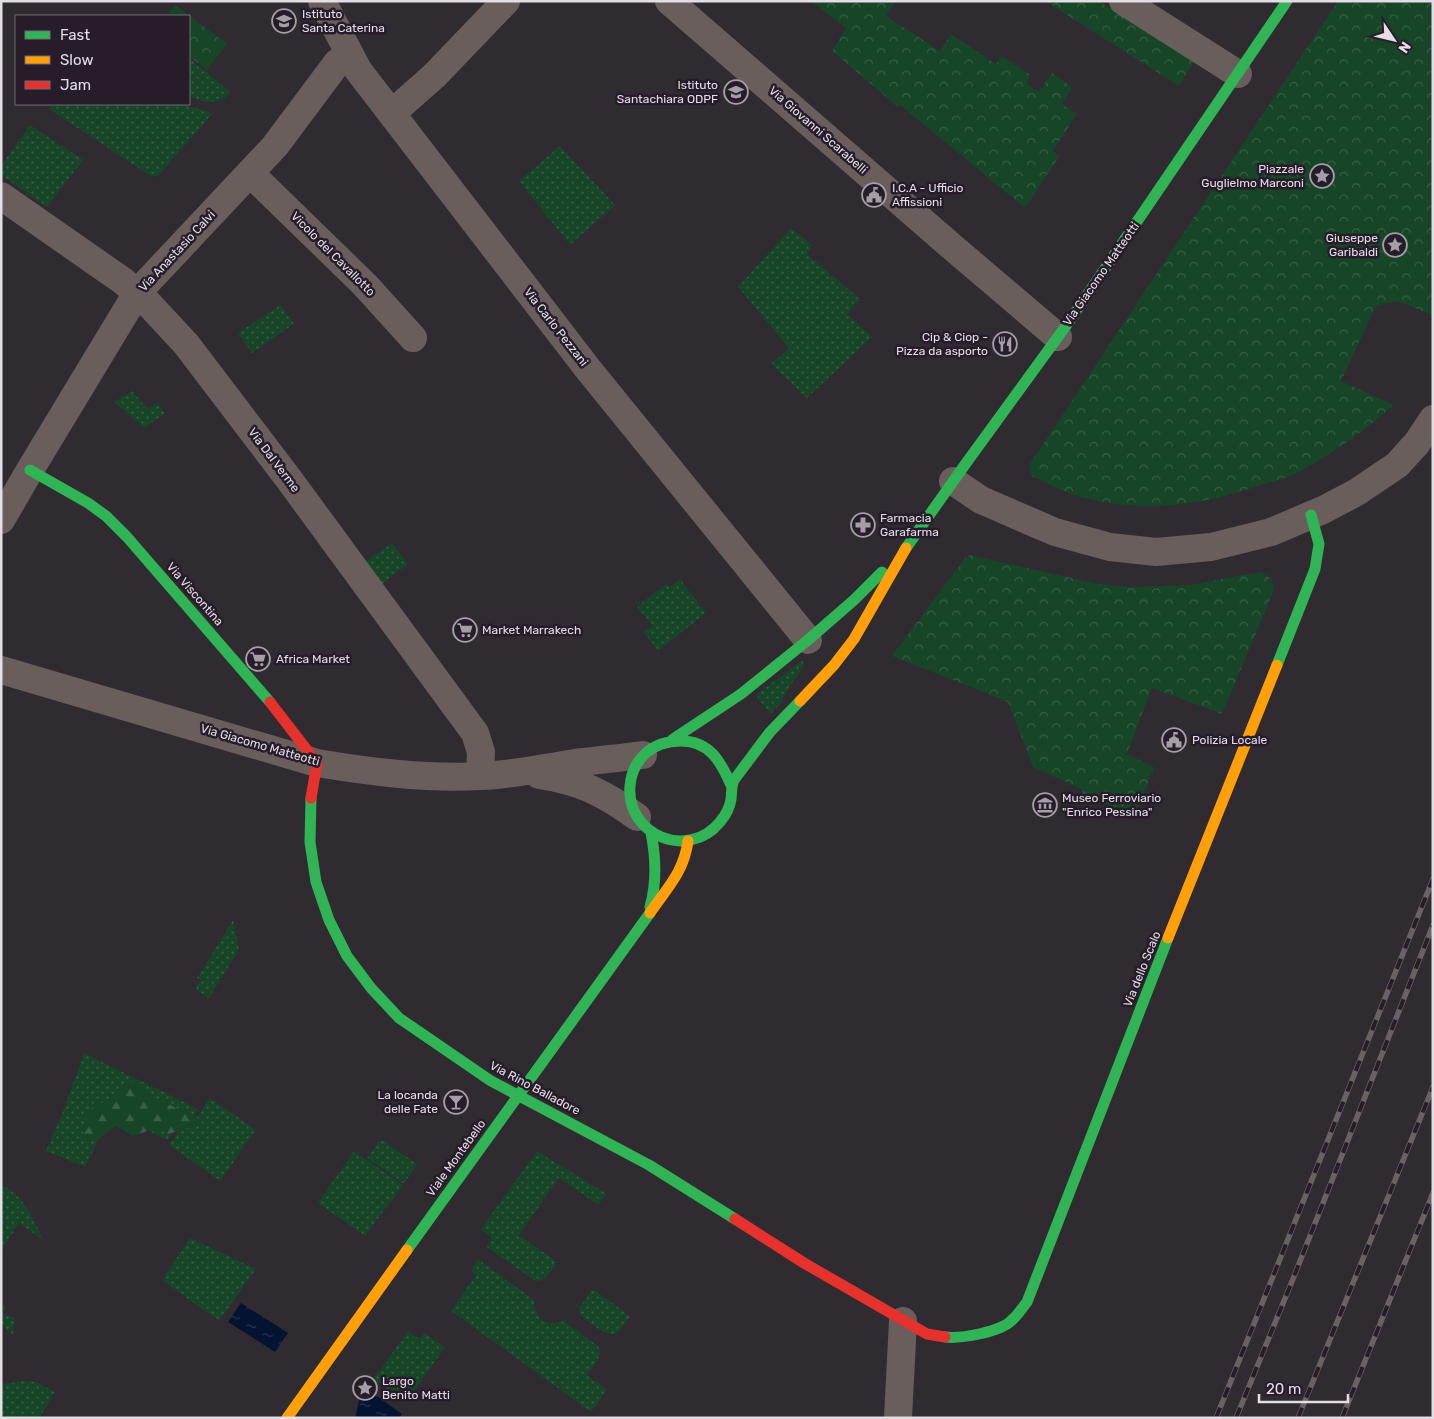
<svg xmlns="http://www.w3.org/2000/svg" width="1434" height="1419" viewBox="0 0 1434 1419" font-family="Rubik,sans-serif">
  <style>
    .grass { fill: url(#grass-dots) }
    .forest { fill: url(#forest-firs) }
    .park { fill: url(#park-crowns) }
    .water { fill: url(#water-ripples) }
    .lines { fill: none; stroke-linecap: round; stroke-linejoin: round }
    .street { stroke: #6a5e5c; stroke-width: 28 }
    .fast { stroke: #30b455; stroke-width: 11 }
    .slow { stroke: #ff9f0a; stroke-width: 11 }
    .jam { stroke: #e5322d; stroke-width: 11 }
    .rail-casing { stroke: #6a6163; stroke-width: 5.5 }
    .rail { stroke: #271d2a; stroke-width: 4; stroke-dasharray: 11; stroke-linecap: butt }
    .labels { text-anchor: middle; stroke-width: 5; stroke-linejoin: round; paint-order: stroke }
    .poi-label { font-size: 12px; fill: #e4dde5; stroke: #271d2a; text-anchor: start }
    .street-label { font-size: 12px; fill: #e4dde5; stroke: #271d2a }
  </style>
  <defs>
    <pattern id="grass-dots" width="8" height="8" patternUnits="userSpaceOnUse" patternTransform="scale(1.25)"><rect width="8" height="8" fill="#164528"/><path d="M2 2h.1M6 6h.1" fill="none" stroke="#385f47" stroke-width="1.8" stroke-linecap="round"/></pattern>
    <pattern id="forest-firs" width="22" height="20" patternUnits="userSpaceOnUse" patternTransform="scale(1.25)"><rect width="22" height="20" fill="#164528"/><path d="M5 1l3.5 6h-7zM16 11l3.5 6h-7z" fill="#385f47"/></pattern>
    <pattern id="park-crowns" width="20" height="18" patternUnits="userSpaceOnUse" patternTransform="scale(1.25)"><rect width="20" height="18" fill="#164528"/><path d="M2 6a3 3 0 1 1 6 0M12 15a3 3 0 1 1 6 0" fill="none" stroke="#385f47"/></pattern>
    <pattern id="water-ripples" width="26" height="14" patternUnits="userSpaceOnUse" patternTransform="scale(1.25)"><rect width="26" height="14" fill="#041331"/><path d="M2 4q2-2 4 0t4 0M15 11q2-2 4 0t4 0" fill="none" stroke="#28354f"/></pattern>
  </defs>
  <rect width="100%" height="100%" fill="#302a31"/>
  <path class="grass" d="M 189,58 L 231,92 C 218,107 205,102 189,97 Z
    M 53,104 L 181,104 L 206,111 L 212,114 L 158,176 L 152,177 L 49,109 Z
    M 30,125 L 83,160 L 47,207 L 1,175 L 1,166 Z
    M 560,146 L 615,205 L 570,245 L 519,181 Z
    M 791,228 L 812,245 L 807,254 L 860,299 L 847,314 L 872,337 L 807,398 L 771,364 L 789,348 L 738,287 Z
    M 281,305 L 294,324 L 252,353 L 238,333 Z
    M 132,391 L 148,409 L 157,403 L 165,413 L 144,428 L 114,402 Z
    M 392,543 L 408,564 L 382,584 L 366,561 Z
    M 680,579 L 706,613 L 658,651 L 644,632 L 653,626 L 637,607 L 666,584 L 669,587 Z
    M 803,660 L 803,667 L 797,677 L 791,684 L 781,703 L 771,714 L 758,699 L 757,694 Z
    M 233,920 L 239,950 L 209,998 L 195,989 L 201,981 L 197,978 Z
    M 84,1053 L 198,1109 L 190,1121 L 183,1117 L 167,1140 L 112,1112 L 85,1167 L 46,1151 L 64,1109 Z
    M 210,1098 L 256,1130 L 220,1181 L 169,1145 L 185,1122 L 191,1125 Z
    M 381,1139 L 417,1164 L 404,1184 L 367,1158 Z
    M 354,1151 L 403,1185 L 365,1236 L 318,1203 Z
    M 537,1151 L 607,1194 L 598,1205 L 559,1178 L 519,1235 L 557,1262 C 551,1271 546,1282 535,1281 L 487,1247 L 492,1238 L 481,1229 Z
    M 1,1185 C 24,1195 34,1219 43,1240 L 19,1223 L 1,1251 Z
    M 190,1238 L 256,1269 L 219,1321 L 162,1280 Z
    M 478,1259 L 534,1300 C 534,1319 545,1327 564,1321 L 598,1346 C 604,1357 593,1366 587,1375 L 607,1390 L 591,1412 L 451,1311 L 476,1275 L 471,1270 Z
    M 593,1289 L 630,1316 C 626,1321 622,1329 618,1332 C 608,1340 588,1321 580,1315 L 579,1308 Z
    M 1,1304 L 6,1307 L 2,1313 L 15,1318 L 13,1335 L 1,1324 Z
    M 408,1331 L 419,1339 L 424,1333 L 445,1347 L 406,1403 L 373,1380 Z
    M 25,1381 L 36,1382 L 55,1392 L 41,1415 L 44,1417 L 44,1418 L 1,1418 L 1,1384 Z"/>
  <path class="forest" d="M 131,1082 C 145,1081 147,1092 157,1099 L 200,1119 L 199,1125 L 194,1129 L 188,1128 L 169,1134 L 156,1128 L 133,1136 L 116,1126 L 95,1141 L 88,1141 L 83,1136 C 84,1125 86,1108 98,1104 C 103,1102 108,1102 113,1099 C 120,1093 123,1086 131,1082 Z"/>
  <path class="park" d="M 810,1 L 893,1 L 895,2 L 886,16 L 940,51 L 951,34 L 996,64 L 1002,56 L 1031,75 L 1026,83 L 1039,92 L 1052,73 L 1072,87 L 1062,104 L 1077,114 L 1053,151 L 1059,157 L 1025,208 L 900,105 L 898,107 L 832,51 L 846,28 Z
    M 1045,1 L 1099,1 L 1194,62 L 1179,86 Z
    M 1338,1 L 1433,1 L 1433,316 L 1398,301 L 1376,306 L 1341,381 L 1394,405 C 1364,431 1332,454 1297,473 C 1286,479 1273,481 1261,485 C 1203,505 1150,513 1089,499 C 1069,495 1051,485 1032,476 L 1029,470 L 1030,464 Z
    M 175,5 L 227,44 L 207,70 L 189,56 L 189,16 L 167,16 Z
    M 970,555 L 1093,583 L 1128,587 L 1189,585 L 1261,572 L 1271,579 L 1274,587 L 1272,595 L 1222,714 L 1152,688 L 1127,754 L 1154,767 L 1135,816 L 1081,794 L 1083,790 L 1033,767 L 1008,702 L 892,656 L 965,558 Z"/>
  <path class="water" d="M 241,1303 L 288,1333 L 275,1352 L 228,1322 Z
    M 367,1389 L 402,1414 L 399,1418 L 355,1418 L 359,1401 Z"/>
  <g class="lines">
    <path class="street" d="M 322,1 L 358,70 L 588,369 L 808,640
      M 669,1 L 958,252 L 1058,337
      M 1123,1 L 1238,74
      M 392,113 L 434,76 L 506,1
      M 250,173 L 365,285 L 413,338
      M 1,196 L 123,281 L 147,302 L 186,344 L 288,478 L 475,733 L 481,752 L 480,776
      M 953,481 L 981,500 L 1055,532 L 1110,547 L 1156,552 L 1211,547 L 1271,532 L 1323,510 L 1357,492 L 1397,465 L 1417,443 L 1433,419
      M 1,520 L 30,470 L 137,293 L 275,146 L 337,63 L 349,55
      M 1,670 L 317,763 C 371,772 426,779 481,776 C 513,775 543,768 575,763 C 598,760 621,758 643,755
      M 539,775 C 580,781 604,793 637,817
      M 898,1418 L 903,1321"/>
    <path class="fast" d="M 30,470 L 88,503 L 106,516 L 127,537 L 270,702
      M 906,548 L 964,466 L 1068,323 L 1287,1
      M 1277,665 L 1315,569 L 1319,544 L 1311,515
      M 673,739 L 741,694 L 808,640 L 854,600 L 882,572
      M 731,785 C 721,762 710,741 681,741 C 668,741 656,744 646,753 C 636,762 631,773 630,786 C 626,835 688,861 720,822 C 725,816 730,807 731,799 C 732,792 731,786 734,780 L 770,732 L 800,701
      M 311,798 L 310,842 L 316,882 L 329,920 L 347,956 L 371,988 L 399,1018 L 491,1081 L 649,1165 L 735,1219
      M 650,907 C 657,882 656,858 651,833
      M 407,1250 L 650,913
      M 945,1337 C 960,1339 1001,1332 1012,1320 C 1018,1315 1022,1308 1027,1302 L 1168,938"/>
    <path class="slow" d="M 800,701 L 834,665 L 854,639 L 906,548
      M 650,913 C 667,888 684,872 688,841
      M 1168,938 L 1277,665
      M 287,1418 L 407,1250"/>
    <path class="jam" d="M 270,702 L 317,763 L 311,798
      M 735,1219 L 804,1263 L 927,1334 L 945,1337"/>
    <g class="rail-casing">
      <path id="rail" d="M 1216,1418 L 1433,879
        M 1236,1418 L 1293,1279 L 1433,925
        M 1298,1418 L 1433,1087
        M 1342,1418 L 1433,1193"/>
    </g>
    <use href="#rail" class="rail"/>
  </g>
  <defs>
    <g id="school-ring" transform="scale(1.25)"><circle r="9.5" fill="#271d2a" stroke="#a59ea6" stroke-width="1.5"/><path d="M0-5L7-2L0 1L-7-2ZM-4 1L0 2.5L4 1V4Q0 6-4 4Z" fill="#a59ea6"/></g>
    <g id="sight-ring" transform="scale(1.25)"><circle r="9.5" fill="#271d2a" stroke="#a59ea6" stroke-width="1.5"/><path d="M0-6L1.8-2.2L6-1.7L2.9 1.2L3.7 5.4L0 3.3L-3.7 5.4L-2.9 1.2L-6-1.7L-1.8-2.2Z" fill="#a59ea6"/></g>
    <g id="civic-ring" transform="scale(1.25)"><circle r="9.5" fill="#271d2a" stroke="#a59ea6" stroke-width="1.5"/><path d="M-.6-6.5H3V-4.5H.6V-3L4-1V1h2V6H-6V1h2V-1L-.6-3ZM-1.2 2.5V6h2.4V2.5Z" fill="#a59ea6"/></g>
    <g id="restaurant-ring" transform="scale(1.25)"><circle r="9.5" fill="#271d2a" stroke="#a59ea6" stroke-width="1.5"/><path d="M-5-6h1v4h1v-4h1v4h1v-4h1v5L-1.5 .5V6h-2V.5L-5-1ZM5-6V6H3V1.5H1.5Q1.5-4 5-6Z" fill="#a59ea6"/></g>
    <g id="pharmacy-ring" transform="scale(1.25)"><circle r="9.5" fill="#271d2a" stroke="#a59ea6" stroke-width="1.5"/><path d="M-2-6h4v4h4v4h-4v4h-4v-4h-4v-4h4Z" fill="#a59ea6"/></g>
    <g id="supermarket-ring" transform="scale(1.25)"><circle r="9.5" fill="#271d2a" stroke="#a59ea6" stroke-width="1.5"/><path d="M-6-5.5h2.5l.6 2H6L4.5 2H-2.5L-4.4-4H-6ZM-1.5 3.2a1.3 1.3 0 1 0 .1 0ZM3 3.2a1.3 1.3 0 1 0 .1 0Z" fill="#a59ea6"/></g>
    <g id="museum-ring" transform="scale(1.25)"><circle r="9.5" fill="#271d2a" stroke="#a59ea6" stroke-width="1.5"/><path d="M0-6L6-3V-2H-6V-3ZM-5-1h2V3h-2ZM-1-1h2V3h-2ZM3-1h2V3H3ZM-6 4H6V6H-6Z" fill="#a59ea6"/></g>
    <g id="bar-ring" transform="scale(1.25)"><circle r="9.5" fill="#271d2a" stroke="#a59ea6" stroke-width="1.5"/><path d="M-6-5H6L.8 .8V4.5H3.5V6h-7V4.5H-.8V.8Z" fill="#a59ea6"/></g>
  </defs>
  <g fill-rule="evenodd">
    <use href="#school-ring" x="284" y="21"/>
    <use href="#school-ring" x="736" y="92"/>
    <use href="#sight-ring" x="1322" y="176"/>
    <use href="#civic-ring" x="874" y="195"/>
    <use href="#sight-ring" x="1395" y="245"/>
    <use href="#restaurant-ring" x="1005" y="344"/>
    <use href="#pharmacy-ring" x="863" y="525"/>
    <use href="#supermarket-ring" x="465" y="630"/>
    <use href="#supermarket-ring" x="258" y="659"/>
    <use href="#civic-ring" x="1174" y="740"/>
    <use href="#museum-ring" x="1045" y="805"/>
    <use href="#bar-ring" x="456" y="1102"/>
    <use href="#sight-ring" x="365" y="1388"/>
  </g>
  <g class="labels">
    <g class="poi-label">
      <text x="302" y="18">Istituto<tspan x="302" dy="14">Santa Caterina</tspan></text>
      <text x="718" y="89" text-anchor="end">Istituto<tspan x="718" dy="14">Santachiara ODPF</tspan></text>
      <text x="1304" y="173" text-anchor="end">Piazzale<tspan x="1304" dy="14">Guglielmo Marconi</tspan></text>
      <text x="892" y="192">I.C.A - Ufficio<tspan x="892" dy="14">Affissioni</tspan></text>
      <text x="1378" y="242" text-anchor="end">Giuseppe<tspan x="1378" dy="14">Garibaldi</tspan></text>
      <text x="988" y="341" text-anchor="end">Cip &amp; Ciop -<tspan x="988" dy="14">Pizza da asporto</tspan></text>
      <text x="880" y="522">Farmacia<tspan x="880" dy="14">Garafarma</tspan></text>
      <text x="482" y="634">Market Marrakech</text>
      <text x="276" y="663">Africa Market</text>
      <text x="1192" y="744">Polizia Locale</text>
      <text x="1062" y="802">Museo Ferroviario<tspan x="1062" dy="14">"Enrico Pessina"</tspan></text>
      <text x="438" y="1099" text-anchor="end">La locanda<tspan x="438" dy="14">delle Fate</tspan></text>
      <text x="382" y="1385">Largo<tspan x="382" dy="14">Benito Matti</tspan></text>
    </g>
    <g class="street-label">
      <text transform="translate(818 130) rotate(41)" y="4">Via Giovanni Scarabelli</text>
      <text transform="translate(177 251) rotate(-47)" y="4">Via Anastasio Calvi</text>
      <text transform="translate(333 254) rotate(45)" y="4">Vicolo del Cavallotto</text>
      <text transform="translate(1101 274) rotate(-55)" y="4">Via Giacomo Matteotti</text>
      <text transform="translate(556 327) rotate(52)" y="4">Via Carlo Pezzani</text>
      <text transform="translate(274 460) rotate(53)" y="4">Via Dal Verme</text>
      <text transform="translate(195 594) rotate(49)" y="4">Via Viscontina</text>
      <text transform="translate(260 745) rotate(16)" y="4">Via Giacomo Matteotti</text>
      <text transform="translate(1142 969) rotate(-68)" y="4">Via dello Scalo</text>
      <text transform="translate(535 1088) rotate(28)" y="4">Via Rino Balladore</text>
      <text transform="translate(456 1158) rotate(-54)" y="4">Viale Montebello</text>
    </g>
  </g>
  <rect width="1434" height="1419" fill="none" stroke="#e4dde5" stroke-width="5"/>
  <rect x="15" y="15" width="175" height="90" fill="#271d2a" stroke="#736a75"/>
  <rect x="25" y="31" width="25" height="8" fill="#30b455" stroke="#736a75"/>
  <text x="60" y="40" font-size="15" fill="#e4dde5">Fast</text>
  <rect x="25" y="56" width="25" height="8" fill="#ff9f0a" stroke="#736a75"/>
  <text x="60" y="65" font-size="15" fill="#e4dde5">Slow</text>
  <rect x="25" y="81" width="25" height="8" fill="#e5322d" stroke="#736a75"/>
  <text x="60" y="90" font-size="15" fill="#e4dde5">Jam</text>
  <g transform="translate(1394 40) rotate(125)" stroke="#271d2a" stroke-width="4" paint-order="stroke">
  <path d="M0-4L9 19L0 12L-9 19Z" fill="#e4dde5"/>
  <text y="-8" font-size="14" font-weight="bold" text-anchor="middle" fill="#e4dde5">N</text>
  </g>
  <path d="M1259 1394v8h89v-8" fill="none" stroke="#e4dde5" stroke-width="2.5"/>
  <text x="1266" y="1394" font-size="15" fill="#e4dde5" stroke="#271d2a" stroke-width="4" paint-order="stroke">20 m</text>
</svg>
